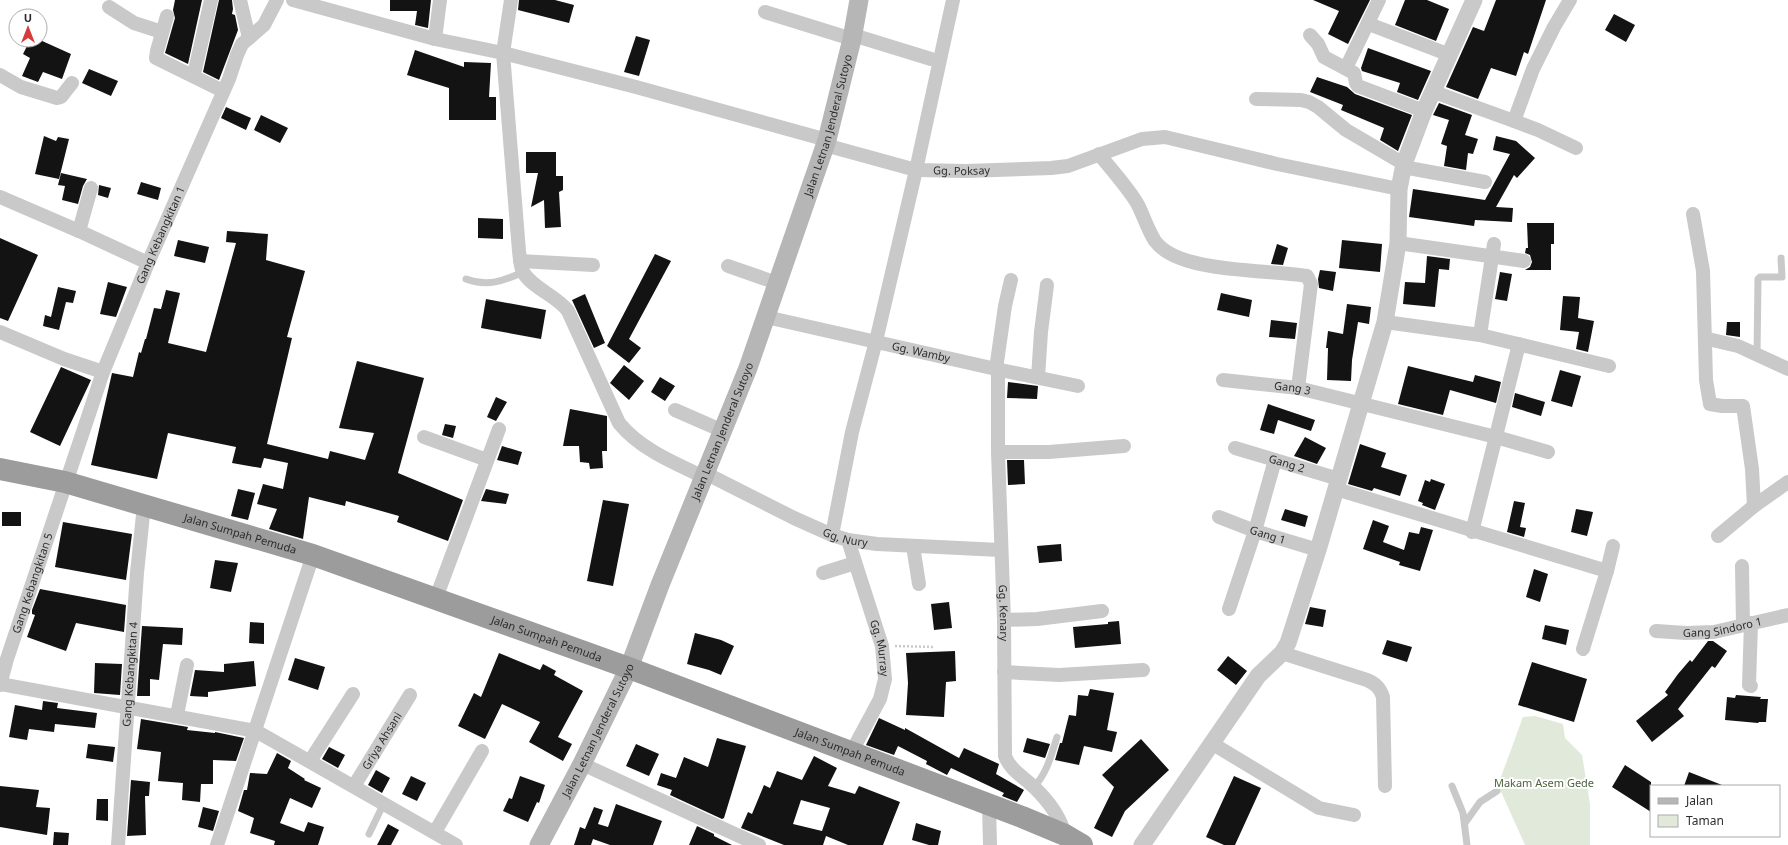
<svg xmlns="http://www.w3.org/2000/svg" width="1788" height="845" viewBox="0 0 1788 845" font-family="'Noto Sans',sans-serif">
  <style>
    .green { fill: #e1e9da }
    .building { fill: #131313; fill-rule: evenodd }
    .lines { fill: none; stroke-linecap: round; stroke-linejoin: round }
    .path { stroke: #c9c9c9; stroke-width: 2.5; stroke-dasharray: 2 2; stroke-linecap: butt }
    .service { stroke: #c9c9c9; stroke-width: 7 }
    .minor { stroke: #c9c9c9; stroke-width: 14 }
    .tertiary { stroke: #c9c9c9; stroke-width: 17 }
    .secondary { stroke: #b6b6b6; stroke-width: 19 }
    .trunk { stroke: #9c9c9c; stroke-width: 22 }
    .labels { text-anchor: middle; stroke-width: 4; stroke-linejoin: round; paint-order: stroke }
    .street-label { font-size: 11px; fill: #2c2c2c; stroke: #fff }
    .park-label { font-size: 11px; fill: #4c643d; stroke: #fff }
  </style>
  <rect width="100%" height="100%" fill="#fff"/>
  <path class="green" d="M 1535,716 L 1563,724 L 1565,738 L 1582,755 L 1590,804 L 1590,845 L 1525,845 L 1498,785 L 1523,717 Z"/>
  <path class="building" d="M 175,0 L 202,0 L 188,64 L 165,53 L 175,18 L 173,10 Z
    M 219,0 L 232,0 L 233,9 L 232,14 L 235,15 L 238,30 L 219,80 L 203,72 Z
    M 390,0 L 431,0 L 428,28 L 415,25 L 417,11 L 390,11 Z
    M 519,0 L 555,0 L 574,5 L 569,23 L 518,10 Z
    M 1313,0 L 1370,0 L 1348,44 L 1328,34 L 1339,11 Z
    M 1405,0 L 1427,0 L 1449,9 L 1436,41 L 1395,25 Z
    M 1496,0 L 1546,0 L 1528,54 L 1524,52 L 1516,76 L 1491,68 L 1478,99 L 1446,87 L 1473,27 L 1484,31 Z
    M 1614,14 L 1635,25 L 1626,42 L 1605,30 Z
    M 636,36 L 650,40 L 639,76 L 624,72 Z
    M 30,40 L 40,40 L 71,54 L 62,79 L 43,72 L 38,82 L 22,76 L 30,58 L 23,54 Z
    M 1368,48 L 1431,71 L 1418,100 L 1397,92 L 1400,83 L 1362,71 L 1361,68 Z
    M 415,50 L 464,67 L 464,62 L 491,63 L 489,97 L 496,97 L 496,120 L 449,120 L 449,88 L 407,75 Z
    M 89,69 L 118,81 L 111,96 L 82,83 Z
    M 1317,77 L 1347,87 L 1355,94 L 1412,115 L 1398,151 L 1380,140 L 1384,128 L 1341,110 L 1343,105 L 1310,92 Z
    M 1439,103 L 1472,115 L 1465,135 L 1478,139 L 1473,154 L 1468,153 L 1466,170 L 1444,166 L 1447,146 L 1441,144 L 1449,120 L 1433,115 Z
    M 226,107 L 251,118 L 246,130 L 221,118 Z
    M 261,115 L 288,128 L 280,143 L 254,130 Z
    M 44,136 L 56,141 L 58,137 L 69,139 L 59,179 L 35,174 Z
    M 1496,136 L 1516,141 L 1535,158 L 1517,178 L 1514,175 L 1496,207 L 1513,208 L 1512,222 L 1475,220 L 1474,226 L 1409,217 L 1413,189 L 1485,200 L 1510,154 L 1493,150 Z
    M 526,152 L 556,152 L 556,176 L 563,176 L 563,190 L 559,192 L 561,227 L 545,228 L 544,200 L 531,207 L 538,173 L 526,173 Z
    M 61,173 L 87,179 L 83,186 L 78,204 L 62,200 L 65,186 L 58,185 Z
    M 141,182 L 161,188 L 158,200 L 137,194 Z
    M 99,185 L 111,188 L 108,198 L 98,195 Z
    M 478,218 L 503,219 L 503,239 L 478,238 Z
    M 1527,223 L 1554,223 L 1554,244 L 1551,244 L 1551,270 L 1525,270 L 1530,267 L 1532,262 L 1530,255 L 1525,253 L 1526,248 L 1528,248 Z
    M 227,231 L 268,234 L 266,260 L 305,271 L 287,337 L 292,338 L 267,444 L 328,459 L 330,451 L 365,460 L 374,433 L 339,428 L 357,361 L 424,378 L 398,473 L 463,500 L 448,541 L 397,522 L 399,516 L 346,501 L 345,506 L 309,497 L 303,539 L 269,529 L 277,509 L 257,504 L 263,484 L 283,489 L 288,463 L 264,458 L 261,468 L 232,463 L 236,447 L 168,433 L 157,479 L 91,465 L 112,373 L 133,377 L 139,352 L 141,353 L 145,339 L 146,339 L 154,308 L 161,309 L 166,290 L 180,293 L 168,343 L 206,352 L 236,243 L 226,242 Z
    M 0,238 L 38,255 L 8,321 L 0,318 Z
    M 178,240 L 209,247 L 205,263 L 174,256 Z
    M 1342,240 L 1382,244 L 1380,272 L 1339,268 Z
    M 1277,244 L 1288,248 L 1283,265 L 1271,264 Z
    M 655,254 L 671,261 L 629,339 L 641,348 L 629,363 L 607,346 Z
    M 1427,256 L 1450,259 L 1449,270 L 1439,269 L 1435,307 L 1403,304 L 1405,282 L 1425,283 Z
    M 1320,270 L 1336,272 L 1333,291 L 1319,288 L 1318,279 Z
    M 1500,272 L 1512,274 L 1507,301 L 1495,299 Z
    M 108,282 L 127,287 L 116,317 L 100,314 Z
    M 58,287 L 76,291 L 73,303 L 66,302 L 59,330 L 43,326 L 45,315 L 51,317 Z
    M 1221,293 L 1252,300 L 1249,317 L 1217,310 Z
    M 585,294 L 605,343 L 594,348 L 572,300 Z
    M 1563,296 L 1580,297 L 1578,318 L 1594,321 L 1588,352 L 1576,349 L 1579,332 L 1560,330 Z
    M 486,299 L 546,310 L 541,339 L 481,328 Z
    M 1347,304 L 1371,307 L 1369,324 L 1358,322 L 1352,360 L 1351,381 L 1327,380 L 1328,348 L 1326,348 L 1328,331 L 1343,334 Z
    M 1271,320 L 1297,323 L 1295,339 L 1269,337 Z
    M 1727,322 L 1740,322 L 1740,337 L 1726,335 Z
    M 624,365 L 644,381 L 629,400 L 610,383 Z
    M 1408,366 L 1473,382 L 1475,375 L 1501,382 L 1496,403 L 1450,390 L 1443,415 L 1398,404 Z
    M 61,367 L 91,380 L 60,446 L 30,432 Z
    M 1560,370 L 1581,376 L 1572,407 L 1551,401 Z
    M 660,377 L 675,386 L 665,401 L 651,392 Z
    M 1008,382 L 1038,386 L 1037,399 L 1007,398 Z
    M 1515,393 L 1545,402 L 1541,416 L 1512,407 Z
    M 496,397 L 507,402 L 496,421 L 487,417 Z
    M 1268,404 L 1315,420 L 1311,431 L 1278,420 L 1274,434 L 1260,430 Z
    M 570,409 L 607,416 L 607,451 L 602,451 L 603,468 L 590,469 L 589,463 L 580,462 L 579,446 L 563,446 Z
    M 445,424 L 456,426 L 453,438 L 442,435 Z
    M 1305,437 L 1326,448 L 1317,464 L 1294,456 Z
    M 1360,444 L 1386,453 L 1381,467 L 1407,475 L 1400,496 L 1374,488 L 1372,491 L 1348,484 Z
    M 502,446 L 522,452 L 518,465 L 497,460 Z
    M 1007,460 L 1024,460 L 1025,484 L 1008,485 Z
    M 1431,479 L 1445,484 L 1435,510 L 1422,505 L 1423,503 L 1418,501 L 1425,480 L 1430,482 Z
    M 238,489 L 255,493 L 248,520 L 231,516 Z
    M 486,489 L 509,494 L 506,504 L 481,501 Z
    M 603,500 L 629,504 L 613,586 L 587,581 Z
    M 1514,501 L 1525,503 L 1520,527 L 1526,528 L 1524,537 L 1507,532 Z
    M 1285,509 L 1308,516 L 1305,527 L 1281,520 Z
    M 1576,509 L 1593,512 L 1587,536 L 1571,532 Z
    M 2,512 L 21,512 L 21,526 L 2,526 Z
    M 1373,520 L 1389,526 L 1383,542 L 1404,550 L 1409,532 L 1419,534 L 1421,527 L 1433,530 L 1420,571 L 1399,565 L 1400,562 L 1363,549 Z
    M 63,522 L 132,534 L 126,580 L 55,567 Z
    M 1061,544 L 1062,561 L 1039,563 L 1037,546 Z
    M 215,560 L 238,563 L 231,592 L 210,588 Z
    M 1534,569 L 1548,574 L 1540,602 L 1526,597 Z
    M 40,589 L 126,605 L 124,632 L 76,623 L 66,651 L 27,637 L 35,615 L 32,614 L 32,610 Z
    M 949,602 L 952,628 L 934,630 L 931,604 Z
    M 1310,607 L 1326,610 L 1323,627 L 1305,624 Z
    M 1119,621 L 1121,644 L 1075,648 L 1073,627 L 1108,624 L 1108,622 Z
    M 250,622 L 264,623 L 264,644 L 249,643 Z
    M 1545,625 L 1569,630 L 1566,645 L 1542,639 Z
    M 142,626 L 183,628 L 182,645 L 163,644 L 159,680 L 150,679 L 150,696 L 137,696 Z
    M 695,633 L 721,640 L 734,646 L 721,675 L 709,670 L 687,664 Z
    M 1387,640 L 1412,647 L 1407,662 L 1382,654 Z
    M 1708,641 L 1713,641 L 1727,651 L 1715,668 L 1712,666 L 1678,709 L 1684,716 L 1652,742 L 1636,721 L 1668,695 L 1665,692 L 1678,674 L 1690,660 L 1692,662 Z
    M 955,651 L 956,681 L 946,682 L 944,717 L 906,715 L 908,683 L 906,653 Z
    M 499,653 L 540,670 L 543,664 L 556,671 L 554,675 L 583,691 L 558,737 L 572,744 L 563,761 L 529,742 L 540,722 L 502,704 L 485,739 L 458,726 L 474,693 L 481,697 Z
    M 1228,656 L 1247,671 L 1236,685 L 1217,670 Z
    M 295,658 L 325,667 L 318,690 L 288,680 Z
    M 254,661 L 256,686 L 208,692 L 208,697 L 190,696 L 195,670 L 224,672 L 224,664 Z
    M 1532,662 L 1587,679 L 1574,722 L 1518,705 Z
    M 95,663 L 122,664 L 120,695 L 94,693 Z
    M 1090,689 L 1114,693 L 1107,730 L 1117,732 L 1112,752 L 1084,746 L 1079,765 L 1055,760 L 1060,743 L 1062,743 L 1069,715 L 1076,716 L 1078,695 L 1088,696 Z
    M 1736,695 L 1761,697 L 1760,699 L 1768,699 L 1766,722 L 1759,722 L 1758,723 L 1725,720 L 1727,697 L 1735,698 Z
    M 43,701 L 58,703 L 57,708 L 97,713 L 95,728 L 55,724 L 54,732 L 29,729 L 27,740 L 9,737 L 15,705 L 42,710 Z
    M 879,718 L 905,730 L 905,728 L 959,758 L 964,748 L 999,764 L 996,774 L 1024,790 L 1017,802 L 1002,796 L 1004,793 L 951,768 L 947,775 L 926,764 L 927,761 L 898,746 L 894,755 L 866,745 Z
    M 141,719 L 188,727 L 187,730 L 215,733 L 215,732 L 244,738 L 236,761 L 213,760 L 213,784 L 201,784 L 200,802 L 182,800 L 183,783 L 158,781 L 161,752 L 137,749 Z
    M 717,738 L 746,746 L 724,818 L 722,819 L 670,795 L 672,790 L 657,785 L 661,773 L 676,778 L 684,757 L 708,767 Z
    M 1027,738 L 1050,744 L 1045,758 L 1023,752 Z
    M 1141,739 L 1169,770 L 1125,811 L 1112,837 L 1094,828 L 1114,787 L 1102,775 Z
    M 88,744 L 115,747 L 113,762 L 86,758 Z
    M 636,744 L 659,754 L 649,776 L 626,766 Z
    M 329,747 L 345,755 L 338,768 L 322,759 Z
    M 277,753 L 291,761 L 288,768 L 305,779 L 304,780 L 321,788 L 312,808 L 290,798 L 280,823 L 304,832 L 308,822 L 324,827 L 318,845 L 274,845 L 275,841 L 250,833 L 254,818 L 238,811 L 244,790 L 247,790 L 250,773 L 267,774 Z
    M 814,756 L 837,768 L 828,786 L 855,794 L 859,786 L 900,802 L 883,845 L 848,845 L 826,836 L 823,845 L 784,845 L 741,828 L 748,812 L 752,814 L 764,785 L 770,788 L 777,771 L 802,780 ZM 801,800 L 830,808 L 822,831 L 793,824 Z
    M 1625,765 L 1651,782 L 1651,812 L 1612,787 Z
    M 376,770 L 390,778 L 382,793 L 368,785 Z
    M 1689,772 L 1722,785 L 1722,786 L 1684,786 Z
    M 411,776 L 426,783 L 417,801 L 402,794 Z
    M 520,776 L 545,785 L 539,803 L 537,802 L 528,822 L 503,811 L 509,798 L 512,799 Z
    M 1234,776 L 1261,788 L 1235,845 L 1224,845 L 1206,837 Z
    M 131,780 L 150,782 L 149,796 L 145,796 L 146,835 L 127,836 Z
    M 0,786 L 39,790 L 36,807 L 50,808 L 47,835 L 0,827 Z
    M 97,799 L 108,799 L 108,821 L 96,820 Z
    M 616,804 L 662,821 L 653,845 L 610,845 L 593,839 L 591,845 L 574,845 L 580,827 L 585,829 L 594,807 L 603,810 L 598,824 L 608,827 Z
    M 203,807 L 219,811 L 213,831 L 198,827 Z
    M 916,823 L 941,831 L 938,845 L 929,845 L 912,840 Z
    M 388,824 L 399,830 L 391,845 L 377,845 Z
    M 697,826 L 714,834 L 714,836 L 732,845 L 689,845 Z
    M 54,832 L 69,833 L 68,845 L 53,845 Z"/>
  <g class="lines">
    <path class="path" d="M 895,646 L 935,647"/>
    <path class="service" d="M 466,279 C 487,287 504,281 523,272
      M 1757,354 L 1758,279 L 1760,277 L 1782,277 L 1781,258
      M 1452,786 L 1463,813 L 1467,845
      M 1034,787 C 1047,773 1051,756 1057,737
      M 1465,823 L 1480,802 L 1497,791
      M 369,834 L 384,803"/>
    <g class="minor">
      <path d="M 240,0 L 249,38"/>
      <path d="M 293,0 L 435,39 L 503,53 L 636,87 L 827,140"/>
      <path d="M 511,0 L 503,53 L 519,251 C 520,258 520,266 523,272 C 532,288 557,296 568,311 L 619,423 C 640,449 674,463 704,477"/>
      <path d="M 109,7 L 134,23 L 162,32"/>
      <path d="M 765,12 L 852,39"/>
      <path d="M 167,16 L 157,51 L 156,58 L 223,91"/>
      <path d="M 1369,22 L 1374,26 L 1450,55"/>
      <path d="M 853,35 L 931,59"/>
      <path d="M 1310,35 L 1318,44 L 1324,57 L 1354,73 L 1356,83 L 1358,86 L 1424,111"/>
      <path d="M 435,39 L 440,0"/>
      <path d="M 1346,68 L 1379,0"/>
      <path d="M 195,70 L 211,0"/>
      <path d="M 0,75 L 21,87 L 57,98 L 61,97 L 72,83"/>
      <path d="M 1434,92 L 1514,121 L 1533,69 L 1554,27 L 1570,0"/>
      <path d="M 1256,99 L 1301,100 L 1309,102 L 1318,107 L 1346,130 L 1404,164"/>
      <path d="M 1514,121 L 1538,130 L 1576,148"/>
      <path id="s1" d="M 825,145 L 916,170 L 966,171 L 1051,168 L 1068,166 L 1142,139 L 1165,137 L 1277,164 L 1399,189"/>
      <path d="M 1099,154 C 1110,168 1130,190 1138,205 C 1144,217 1148,230 1155,241 C 1179,274 1269,269 1307,276 L 1311,284 L 1298,388"/>
      <path d="M 1403,167 L 1485,182"/>
      <path d="M 0,197 L 79,231 L 148,263"/>
      <path d="M 1693,214 L 1703,271 L 1706,380 L 1710,404 L 1722,406 L 1743,406 L 1752,469 L 1754,506"/>
      <path d="M 79,231 L 91,188"/>
      <path d="M 1398,243 L 1524,261"/>
      <path d="M 520,261 L 593,265"/>
      <path d="M 728,266 L 777,283"/>
      <path id="s2" d="M 766,317 L 996,369 L 1078,386"/>
      <path d="M 1385,322 L 1480,335 L 1609,366"/>
      <path d="M 0,332 L 64,359 L 103,372"/>
      <path d="M 1480,335 L 1494,244"/>
      <path d="M 1705,336 L 1708,339 L 1738,346 L 1788,369"/>
      <path d="M 996,369 L 1005,306 L 1011,280"/>
      <path id="s3" d="M 998,369 L 998,452 L 1004,620 L 1005,756 C 1010,770 1025,778 1035,788 C 1049,802 1060,816 1065,835"/>
      <path d="M 1038,377 L 1041,332 L 1047,285"/>
      <path id="s4" d="M 1223,380 L 1298,388 L 1496,437 L 1548,452"/>
      <path d="M 675,410 L 723,431"/>
      <path d="M 424,437 L 487,460"/>
      <path id="s5" d="M 1235,448 L 1339,479"/>
      <path d="M 998,452 L 1049,452 L 1124,446"/>
      <path id="s6" d="M 705,473 L 794,518 L 832,535 L 848,540 L 877,544 L 1000,550"/>
      <path d="M 1336,489 L 1607,571 L 1583,649"/>
      <path id="s7" d="M 1219,517 L 1255,531 L 1318,550"/>
      <path d="M 1472,532 L 1519,344"/>
      <path d="M 832,535 L 852,432 L 876,341 L 916,170 L 953,0"/>
      <path d="M 1718,536 L 1754,506 L 1788,482"/>
      <path id="s8" d="M 848,540 L 882,646 L 885,679 L 880,699 L 851,753"/>
      <path d="M 913,546 L 919,584"/>
      <path d="M 1742,566 L 1743,625"/>
      <path d="M 1607,571 L 1613,546"/>
      <path d="M 823,573 L 855,563"/>
      <path d="M 436,598 L 499,429"/>
      <path d="M 1229,609 L 1255,531 L 1275,460"/>
      <path d="M 1004,620 L 1037,619 L 1102,611"/>
      <path d="M 1751,623 L 1749,685 L 1751,686"/>
      <path id="s9" d="M 1656,631 L 1686,633 L 1714,632 L 1788,615"/>
      <path d="M 1282,653 L 1367,680 C 1376,684 1380,688 1383,697 L 1385,786"/>
      <path d="M 1004,672 L 1059,675 L 1143,670"/>
      <path d="M 0,684 L 256,731 L 456,845"/>
      <path id="s10" d="M 0,685 L 7,659 L 103,372 L 148,263 L 229,79 L 237,55 L 242,44 L 264,25 L 277,0"/>
      <path d="M 177,715 L 187,665"/>
      <path d="M 1213,744 L 1319,808 L 1354,815"/>
      <path d="M 310,761 L 353,694"/>
      <path d="M 582,764 L 759,845"/>
      <path id="s11" d="M 354,786 L 410,695"/>
      <path d="M 989,805 L 990,845"/>
      <path d="M 435,832 L 482,751"/>
      <path id="s12" d="M 118,845 L 137,573 L 144,505"/>
      <path d="M 217,845 L 313,555"/>
    </g>
    <path class="tertiary" d="M 1142,845 L 1258,676 L 1282,653 L 1288,643 L 1318,550 L 1385,322 L 1398,243 L 1399,189 L 1404,164 L 1424,111 L 1474,0"/>
    <path class="secondary" id="s13" d="M 539,845 L 582,764 L 629,668 L 660,585 L 748,368 L 827,140 L 852,39 L 859,0"/>
    <path class="trunk" id="s14" d="M 0,469 L 65,482 L 313,555 L 629,668 L 1022,817 L 1065,835 L 1082,845"/>
  </g>
  <g class="labels">
    <g class="street-label">
      <text dy="4" stroke="none"><textPath href="#s13" startOffset="777">Jalan Letnan Jenderal Sutoyo</textPath></text>
      <text dy="4" stroke="none"><textPath href="#s1" startOffset="140">Gg. Poksay</textPath></text>
      <text dy="4" stroke="none"><textPath href="#s10" startOffset="478">Gang Kebangkitan 1</textPath></text>
      <text dy="4" stroke="none"><textPath href="#s2" startOffset="159">Gg. Wamby</textPath></text>
      <text dy="4" stroke="none"><textPath href="#s4" startOffset="70">Gang 3</textPath></text>
      <text dy="4" stroke="none"><textPath href="#s13" startOffset="453">Jalan Letnan Jenderal Sutoyo</textPath></text>
      <text dy="4" stroke="none"><textPath href="#s5" startOffset="54">Gang 2</textPath></text>
      <text dy="4" stroke="none"><textPath href="#s14" startOffset="249">Jalan Sumpah Pemuda</textPath></text>
      <text dy="4" stroke="none"><textPath href="#s7" startOffset="52">Gang 1</textPath></text>
      <text dy="4" stroke="none"><textPath href="#s6" startOffset="155">Gg, Nury</textPath></text>
      <text dy="4" stroke="none"><textPath href="#s10" startOffset="107">Gang Kebangkitan 5</textPath></text>
      <text dy="4" stroke="none"><textPath href="#s3" startOffset="244">Gg. Kenary</textPath></text>
      <text dy="4" stroke="none"><textPath href="#s9" startOffset="67">Gang Sindoro 1</textPath></text>
      <text dy="4" stroke="none"><textPath href="#s14" startOffset="573">Jalan Sumpah Pemuda</textPath></text>
      <text dy="4" stroke="none"><textPath href="#s8" startOffset="113">Gg. Murray</textPath></text>
      <text dy="4" stroke="none"><textPath href="#s12" startOffset="171">Gang Kebangkitan 4</textPath></text>
      <text dy="4" stroke="none"><textPath href="#s13" startOffset="129">Jalan Letnan Jenderal Sutoyo</textPath></text>
      <text dy="4" stroke="none"><textPath href="#s11" startOffset="53">Griya Ahsani</textPath></text>
      <text dy="4" stroke="none"><textPath href="#s14" startOffset="897">Jalan Sumpah Pemuda</textPath></text>
    </g>
    <g class="park-label">
      <text x="1544" y="787">Makam Asem Gede</text>
    </g>
  </g>
  <rect x="1650" y="785" width="130" height="52" fill="#ffffff" stroke="#ababab"/>
  <rect x="1658" y="798" width="20" height="6" fill="#b6b6b6" stroke="#ababab"/>
  <text x="1686" y="805" font-size="12" fill="#2c2c2c">Jalan</text>
  <rect x="1658" y="815" width="20" height="12" fill="#e1e9da" stroke="#ababab"/>
  <text x="1686" y="825" font-size="12" fill="#2c2c2c">Taman</text>
  <g transform="translate(28 28)"><circle r="19" fill="#ffffff" stroke="#ababab"/>
  <path d="M0-3L7 15L0 10L-7 15Z" fill="#d83939"/>
  <text y="-6" font-size="11" font-weight="bold" text-anchor="middle" fill="#2c2c2c">U</text>
  </g>
</svg>
